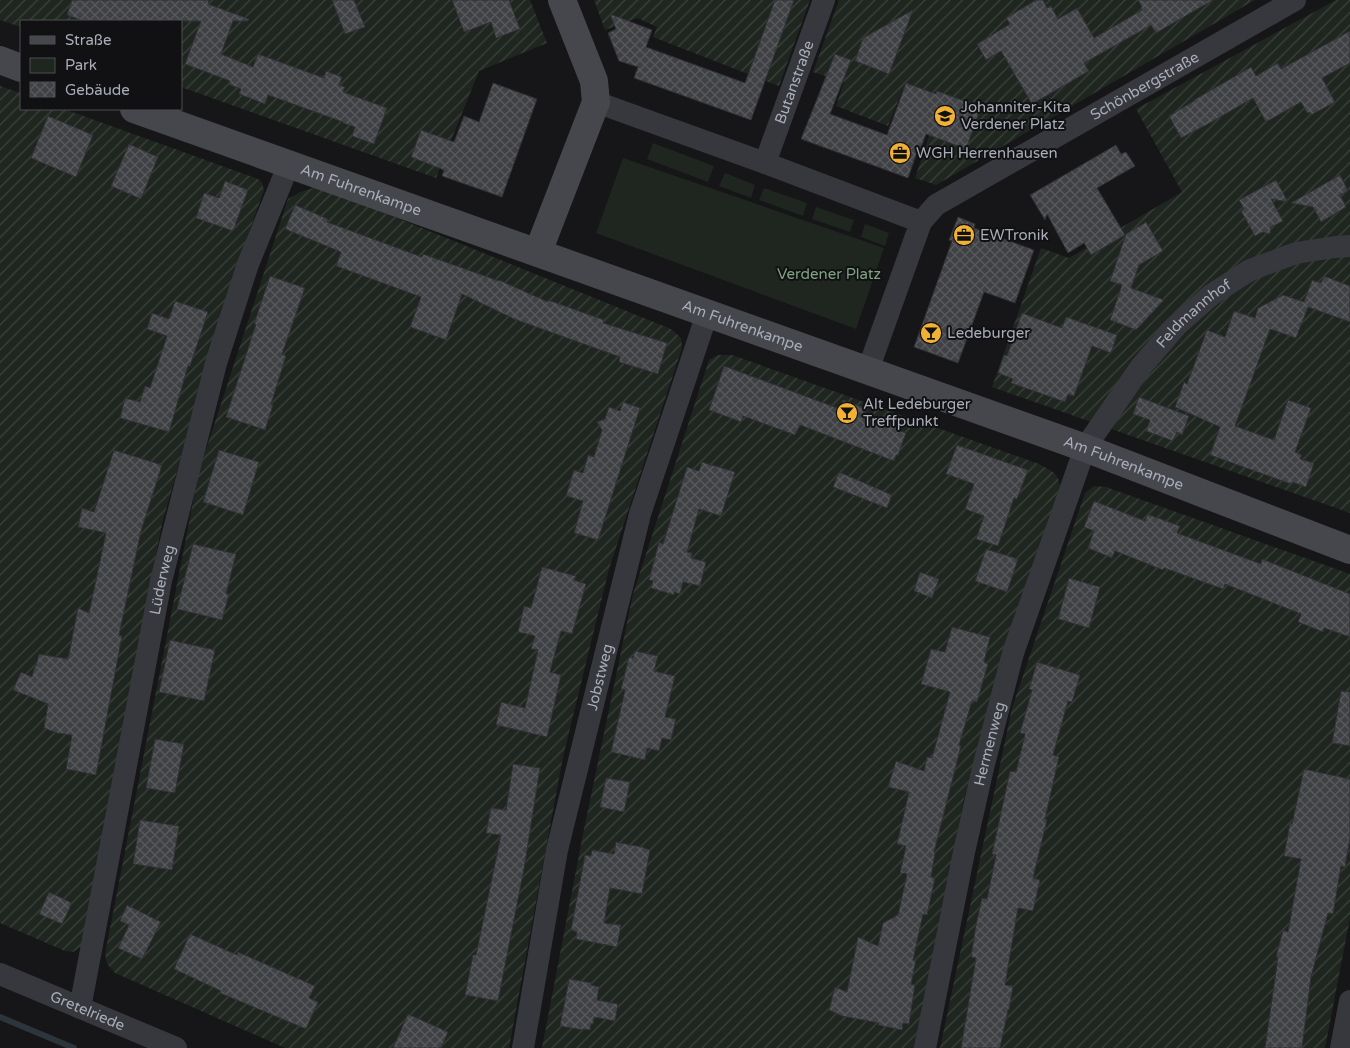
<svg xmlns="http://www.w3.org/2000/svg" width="1350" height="1048" viewBox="0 0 1350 1048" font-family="'Varela Round',sans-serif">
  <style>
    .green { fill: #1e261f }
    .garden { fill: url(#garden-furrows) }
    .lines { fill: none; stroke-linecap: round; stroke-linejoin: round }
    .stream { stroke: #2c353c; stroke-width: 6 }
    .building { fill: url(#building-cross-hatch); stroke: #303034 }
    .street { stroke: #37383d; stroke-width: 22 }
    .secondary { stroke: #45474d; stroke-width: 28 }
    .labels { text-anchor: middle; stroke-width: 4; stroke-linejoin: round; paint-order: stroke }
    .street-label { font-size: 15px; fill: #a8adb8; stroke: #111113 }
    .poi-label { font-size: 15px; fill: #a8adb8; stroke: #111113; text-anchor: start }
    .park-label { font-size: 15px; fill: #7fa381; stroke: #111113 }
  </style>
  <defs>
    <pattern id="garden-furrows" width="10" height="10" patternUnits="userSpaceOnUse" patternTransform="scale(1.25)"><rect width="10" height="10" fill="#1e261f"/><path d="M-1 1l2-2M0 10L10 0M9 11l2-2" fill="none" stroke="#3c433d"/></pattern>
    <pattern id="building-cross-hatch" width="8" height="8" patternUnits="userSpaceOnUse" patternTransform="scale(1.25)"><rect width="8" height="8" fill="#404145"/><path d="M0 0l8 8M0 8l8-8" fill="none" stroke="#595a5e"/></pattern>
  </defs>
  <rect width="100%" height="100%" fill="#161618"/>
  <path class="green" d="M 653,143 L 714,166 L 708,182 L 647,159 Z
    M 623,158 L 884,248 L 856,329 L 596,233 Z
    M 725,173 L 755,185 L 751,198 L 719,186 Z
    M 764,188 L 807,203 L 803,216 L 759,200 Z
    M 816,207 L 854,220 L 850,232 L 812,219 Z
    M 865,224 L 889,233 L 885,246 L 861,237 Z"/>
  <path class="garden" d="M 0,0 L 132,0 L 124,21 L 21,21 L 21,27 L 0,20 Z
    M 144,0 L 530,0 L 547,43 L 479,71 L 436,178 L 181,87 L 181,21 L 137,21 Z
    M 594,0 L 810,0 L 779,86 L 653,37 L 657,27 L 637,18 L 605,30 Z
    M 839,0 L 1255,0 L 936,185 L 915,178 L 940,103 L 903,89 L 888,126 L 836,106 L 844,82 L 813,72 Z
    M 1336,0 L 1350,0 L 1350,513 L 992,387 L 1041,248 L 1069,258 L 1182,192 L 1136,109 Z
    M 0,86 L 21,93 L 21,109 L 64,109 L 258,179 L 262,183 L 264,190 L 225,301 L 162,524 L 81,947 L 73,952 L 65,951 L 0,923 Z
    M 313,188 L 323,188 L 671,329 L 681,338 L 682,348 L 609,569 L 563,757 L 509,1048 L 285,1048 L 115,973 L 107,964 L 105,954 L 199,471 L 288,199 L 300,192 Z
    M 718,355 L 732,355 L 1039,464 C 1051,471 1059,472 1060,487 L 964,799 L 915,1048 L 542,1048 L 583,834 L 633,594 L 709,360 Z
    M 1094,486 L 1106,487 L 1350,574 L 1350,918 L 1325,1048 L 940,1048 L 1012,708 L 1085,493 Z"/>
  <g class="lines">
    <path class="stream" d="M 0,1017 L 74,1048"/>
  </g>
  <path class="building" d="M 72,0 L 209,0 L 208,4 L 249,19 L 248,21 L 233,21 L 221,54 L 253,67 L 258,54 L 324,78 L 326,71 L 342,77 L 339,85 L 345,87 L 343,92 L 387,108 L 374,144 L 352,136 L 355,127 L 343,123 L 343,122 L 268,95 L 265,104 L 239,94 L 241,89 L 228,84 L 230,81 L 185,64 L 201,21 L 84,21 L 67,15 Z
    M 332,0 L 354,0 L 365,27 L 345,34 Z
    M 452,0 L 509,0 L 520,29 L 496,38 L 491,22 L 464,32 Z
    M 775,0 L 794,0 L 751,120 L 634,78 L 638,67 L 619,61 L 608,33 L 616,29 L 610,14 L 652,30 L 646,47 L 745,83 Z
    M 1036,0 L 1043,0 L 1047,8 L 1051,6 L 1058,19 L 1077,8 L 1094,38 L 1142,10 L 1141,8 L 1142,7 L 1138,0 L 1213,0 L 1156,33 L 1151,25 L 1146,28 L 1084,63 L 1089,71 L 1032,104 L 1001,51 L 986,60 L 977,44 L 1010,24 L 1006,18 Z
    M 913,10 L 889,74 L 855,61 L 863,38 Z
    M 1350,31 L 1350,63 L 1322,78 L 1335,102 L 1311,115 L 1309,112 L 1307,113 L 1301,102 L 1266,122 L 1253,98 L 1208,124 L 1181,138 L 1169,116 L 1194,101 L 1194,100 L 1251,67 L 1256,76 L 1278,63 L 1281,69 Z
    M 835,54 L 851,60 L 830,114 L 887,135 L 906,83 L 936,94 L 937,91 L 981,107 L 966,149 L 926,134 L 920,150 L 918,149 L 908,178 L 801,139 Z
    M 493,83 L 537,99 L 502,197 L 442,176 L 444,170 L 411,157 L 421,130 L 454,142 L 464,116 L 479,122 Z
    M 48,116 L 93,135 L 76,177 L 31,158 Z
    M 129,144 L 158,157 L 141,199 L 111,186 Z
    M 1116,145 L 1121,154 L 1126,152 L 1135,166 L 1097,188 L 1125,235 L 1091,255 L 1084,243 L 1068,253 L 1047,214 L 1045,220 L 1030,195 Z
    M 1340,175 L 1348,191 L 1340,195 L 1346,207 L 1321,222 L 1313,207 L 1291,203 Z
    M 1276,180 L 1288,202 L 1271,199 L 1283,221 L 1271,227 L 1270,234 L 1263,232 L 1255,236 L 1241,211 L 1244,209 L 1239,200 Z
    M 225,181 L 248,190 L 233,231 L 196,218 L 204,193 L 219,198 Z
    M 295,205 L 328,219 L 327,222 L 422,257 L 423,254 L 499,281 L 499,280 L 548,302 L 548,300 L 604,320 L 603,323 L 667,343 L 658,374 L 619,362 L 620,357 L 514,319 L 462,294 L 446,340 L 410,327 L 421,297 L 336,266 L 341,252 L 285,229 Z
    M 958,217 L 975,224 L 974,228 L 1034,250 L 1015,303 L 984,292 L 958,363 L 914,347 L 952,241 L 949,240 Z
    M 1146,222 L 1163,251 L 1139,265 L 1131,288 L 1164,300 L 1136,330 L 1110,320 L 1122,285 L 1110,281 L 1126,234 Z
    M 270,276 L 305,288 L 282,354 L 286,356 L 271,404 L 273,405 L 265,430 L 226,417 L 256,324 L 254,324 Z
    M 1324,276 L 1350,286 L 1350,322 L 1308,307 L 1296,338 L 1270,329 L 1235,426 L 1274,440 L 1288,400 L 1311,408 L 1295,452 L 1302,455 L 1300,459 L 1314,463 L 1306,487 L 1292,482 L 1291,484 L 1210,455 L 1220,427 L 1175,407 L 1184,382 L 1187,384 L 1207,330 L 1225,337 L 1234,311 L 1255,318 L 1258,308 L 1283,295 L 1304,302 L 1312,280 L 1321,283 Z
    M 175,301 L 208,312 L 190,366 L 188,366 L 169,432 L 120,418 L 125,398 L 140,402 L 145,386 L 150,388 L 167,336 L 147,329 L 152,313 L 169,319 Z
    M 1022,313 L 1062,328 L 1066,317 L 1117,335 L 1111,353 L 1092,346 L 1074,396 L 1068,394 L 1065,402 L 1011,383 L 1013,379 L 998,373 L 1004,355 L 1007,356 Z
    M 724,366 L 840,409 L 843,400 L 865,408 L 863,412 L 902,427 L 900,431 L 906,433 L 898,455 L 896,455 L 894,461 L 800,425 L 795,435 L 743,416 L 741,422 L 709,410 Z
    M 1139,397 L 1189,416 L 1182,435 L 1177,432 L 1173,441 L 1146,431 L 1150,420 L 1133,414 Z
    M 623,402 L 640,408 L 598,540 L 574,533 L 583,501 L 566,496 L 574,470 L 583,473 L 588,455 L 594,457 L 602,430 L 597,422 L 605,419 L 609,407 L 620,411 Z
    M 957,445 L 1028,470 L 1017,499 L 1014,498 L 998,546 L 976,539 L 984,516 L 965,509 L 974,484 L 946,474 Z
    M 114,450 L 162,465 L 141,531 L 119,635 L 122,636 L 96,775 L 66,769 L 72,735 L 57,733 L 44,728 L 48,704 L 13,690 L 21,672 L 32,677 L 35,666 L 36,666 L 39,654 L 68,659 L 78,608 L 89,613 L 106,533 L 78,527 L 82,508 L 94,512 Z
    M 219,450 L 259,462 L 243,515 L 203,502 Z
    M 702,462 L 735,472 L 721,516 L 699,509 L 687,552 L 692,553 L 691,558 L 706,562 L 700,586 L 683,582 L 680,594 L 674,592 L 674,595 L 651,588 L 653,581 L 649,580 L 659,542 L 663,544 L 687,467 L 699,471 Z
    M 839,472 L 892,495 L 887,508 L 833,487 Z
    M 1094,501 L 1145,521 L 1147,514 L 1180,526 L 1177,533 L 1261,564 L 1262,559 L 1350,594 L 1350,637 L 1324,628 L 1323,632 L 1298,622 L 1301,614 L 1225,584 L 1223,589 L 1164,568 L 1163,570 L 1115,551 L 1112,558 L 1088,548 L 1094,531 L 1084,527 Z
    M 193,544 L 236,554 L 226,594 L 229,594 L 222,620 L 177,609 Z
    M 986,549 L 1018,559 L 1007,592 L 975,581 Z
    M 542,567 L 576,576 L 574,580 L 586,584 L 572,634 L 561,631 L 550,672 L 561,675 L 547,737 L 496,725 L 501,702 L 525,708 L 538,650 L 531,649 L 535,636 L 518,632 L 524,606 L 531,608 Z
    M 920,572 L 939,579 L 932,598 L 914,591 Z
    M 1069,578 L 1100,587 L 1089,628 L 1058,619 Z
    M 952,627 L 990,637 L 984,662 L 988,664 L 977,702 L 972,701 L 959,745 L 961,746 L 934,852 L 935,853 L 931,877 L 935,878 L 927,915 L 923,914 L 913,960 L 916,960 L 911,984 L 915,985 L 909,1024 L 903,1023 L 902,1030 L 878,1025 L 879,1023 L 842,1016 L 829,1010 L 835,987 L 847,992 L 858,937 L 878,946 L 883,923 L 898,915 L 907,874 L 900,873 L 906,846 L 897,844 L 909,792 L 888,787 L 896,761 L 924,771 L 927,757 L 932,758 L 950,692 L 921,684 L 931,649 L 945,652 Z
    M 170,640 L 215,650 L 204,701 L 159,692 Z
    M 635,651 L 658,656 L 654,671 L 675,676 L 665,717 L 676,719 L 671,740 L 662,738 L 659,751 L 647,748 L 645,760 L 611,752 L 625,690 L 621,689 L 629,657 L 633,658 Z
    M 1037,662 L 1080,675 L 1072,702 L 1068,701 L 1053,755 L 1059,757 L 1045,819 L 1047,820 L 1033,878 L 1040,880 L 1033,911 L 1018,908 L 1005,985 L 1013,986 L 1009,1010 L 1008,1010 L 1000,1048 L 961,1048 L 976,958 L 971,957 L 976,925 L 982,898 L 987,899 L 996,855 L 992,854 L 1010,771 L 1016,772 L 1025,734 L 1020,733 L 1032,690 L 1029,689 Z
    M 1341,691 L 1350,692 L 1350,746 L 1332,743 Z
    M 155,739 L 184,744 L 175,793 L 146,788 Z
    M 513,764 L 540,768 L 524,869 L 498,1001 L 465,995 L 473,955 L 476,955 L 501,835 L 486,833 L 491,808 L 506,810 Z
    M 1304,769 L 1350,779 L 1350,838 L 1345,867 L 1341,866 L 1333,914 L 1328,913 L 1311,977 L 1302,1048 L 1265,1048 L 1278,957 L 1276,957 L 1283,930 L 1288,932 L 1301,859 L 1284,856 L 1290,823 L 1292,824 Z
    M 606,778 L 630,782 L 624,812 L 600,807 Z
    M 140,820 L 179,826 L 172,870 L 133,864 Z
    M 616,842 L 642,847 L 650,850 L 642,894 L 610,888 L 604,923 L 621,925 L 617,947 L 576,939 L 577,932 L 571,930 L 585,855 L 591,856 L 592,850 L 614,854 Z
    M 49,892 L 72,903 L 62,924 L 39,914 Z
    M 127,905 L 161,922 L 142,959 L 118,948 L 129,925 L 120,921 Z
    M 190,934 L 237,955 L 238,952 L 315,986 L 309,998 L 318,1002 L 306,1029 L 220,993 L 221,991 L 174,969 Z
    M 569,979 L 592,983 L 591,985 L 599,987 L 597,1000 L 618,1004 L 615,1021 L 594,1017 L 593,1024 L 591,1024 L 590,1030 L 583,1029 L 583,1030 L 560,1026 Z
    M 408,1014 L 448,1032 L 441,1048 L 393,1048 Z"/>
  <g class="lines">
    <g class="street">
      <path d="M 596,102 L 765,163 L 921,222"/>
      <path id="s1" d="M 765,163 L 824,0"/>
      <path id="s2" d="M 868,370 L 921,222 L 936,205 L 1295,0"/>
      <path id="s3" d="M 0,974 L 176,1048"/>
      <path id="s4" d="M 80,1008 L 161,581 L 216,363 L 248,264 L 289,164"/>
      <path id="s5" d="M 523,1048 L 557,850 L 640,514 L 707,314"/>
      <path id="s6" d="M 925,1048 L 964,852 L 983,768 L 1013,653 L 1085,448 L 1140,368 L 1177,325 L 1211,295 L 1250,270 L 1296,253 L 1335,247 L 1350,246"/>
      <path d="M 1341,1048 L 1350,1001"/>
    </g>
    <g class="secondary">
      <path d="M 0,60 L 21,68"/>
      <path id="s7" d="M 134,109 L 1085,448 L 1350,550"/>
      <path d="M 538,252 L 596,102 L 594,81 L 562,0"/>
    </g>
  </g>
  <defs>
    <g id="school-disc" transform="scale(1.125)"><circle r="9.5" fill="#f2b134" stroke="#111113"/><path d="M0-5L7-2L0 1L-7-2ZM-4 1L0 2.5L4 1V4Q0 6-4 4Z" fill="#111"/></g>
    <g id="office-disc" transform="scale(1.125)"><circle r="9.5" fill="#f2b134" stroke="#111113"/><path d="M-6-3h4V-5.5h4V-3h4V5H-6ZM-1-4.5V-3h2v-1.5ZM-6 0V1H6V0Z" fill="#111"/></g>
    <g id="bar-disc" transform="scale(1.125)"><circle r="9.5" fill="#f2b134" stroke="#111113"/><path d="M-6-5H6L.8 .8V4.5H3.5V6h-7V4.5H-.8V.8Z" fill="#111"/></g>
  </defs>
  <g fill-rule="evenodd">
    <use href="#school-disc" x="945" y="116"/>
    <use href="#office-disc" x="900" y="153"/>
    <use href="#office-disc" x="964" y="235"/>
    <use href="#bar-disc" x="931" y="333"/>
    <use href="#bar-disc" x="847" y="413"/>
  </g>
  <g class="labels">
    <g class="street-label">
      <text dy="5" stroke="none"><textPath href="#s1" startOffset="86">Butanstraße</textPath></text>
      <text dy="5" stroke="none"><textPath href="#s2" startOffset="420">Schönbergstraße</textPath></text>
      <text dy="5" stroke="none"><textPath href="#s7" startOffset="241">Am Fuhrenkampe</textPath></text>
      <text dy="5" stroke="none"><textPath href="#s6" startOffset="796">Feldmannhof</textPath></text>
      <text dy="5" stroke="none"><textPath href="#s7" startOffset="646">Am Fuhrenkampe</textPath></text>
      <text dy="5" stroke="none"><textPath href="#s7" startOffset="1051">Am Fuhrenkampe</textPath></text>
      <text dy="5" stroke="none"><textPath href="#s4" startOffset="436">Lüderweg</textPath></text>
      <text dy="5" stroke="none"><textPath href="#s5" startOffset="379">Jobstweg</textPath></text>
      <text dy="5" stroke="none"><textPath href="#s6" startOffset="311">Hermenweg</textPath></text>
      <text dy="5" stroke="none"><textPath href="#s3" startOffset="95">Gretelriede</textPath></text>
    </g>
    <g class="poi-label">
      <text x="961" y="112">Johanniter-Kita<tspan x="961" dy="17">Verdener Platz</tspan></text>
      <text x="916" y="158">WGH Herrenhausen</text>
      <text x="980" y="240">EWTronik</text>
      <text x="947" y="338">Ledeburger</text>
      <text x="863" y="409">Alt Ledeburger<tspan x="863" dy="17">Treffpunkt</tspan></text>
    </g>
    <g class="park-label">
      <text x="829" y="279">Verdener Platz</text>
    </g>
  </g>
  <rect x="20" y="20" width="162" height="90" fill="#111113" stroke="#4d4f55"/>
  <rect x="30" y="36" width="25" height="8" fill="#45474d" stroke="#4d4f55"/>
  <text x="65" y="45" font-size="15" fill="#a8adb8">Straße</text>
  <rect x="30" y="58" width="25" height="15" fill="#1e261f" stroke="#4d4f55"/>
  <text x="65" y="70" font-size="15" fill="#a8adb8">Park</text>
  <rect x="30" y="82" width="25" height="15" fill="url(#building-cross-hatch)" stroke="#4d4f55"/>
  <text x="65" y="95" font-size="15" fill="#a8adb8">Gebäude</text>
</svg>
